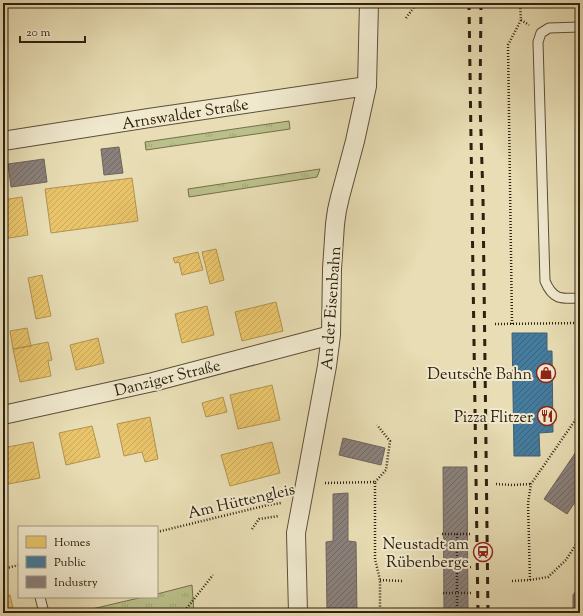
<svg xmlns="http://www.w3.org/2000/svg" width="583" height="616" viewBox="0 0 583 616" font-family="'Sorts Mill Goudy',serif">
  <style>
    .grass { fill: url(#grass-tufts); stroke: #74704c }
    .homes { fill: url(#homes-hatch); stroke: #b1934f }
    .public { fill: url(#public-hatch); stroke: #3e6072 }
    .industry { fill: url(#industry-hatch); stroke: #6f645b }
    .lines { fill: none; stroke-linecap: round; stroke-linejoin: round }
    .lane-casing { stroke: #5d4f38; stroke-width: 11 }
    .street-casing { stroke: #5d4f38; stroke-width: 20 }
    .path { stroke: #2f200f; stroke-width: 2.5; stroke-dasharray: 1 2; stroke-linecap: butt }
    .lane { stroke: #f0e9ce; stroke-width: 9 }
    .street { stroke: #f0e9ce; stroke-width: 18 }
    .rail { stroke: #2f200f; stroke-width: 3; stroke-dasharray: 7 7; stroke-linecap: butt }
    .labels { text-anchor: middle; stroke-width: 4; stroke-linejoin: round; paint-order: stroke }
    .street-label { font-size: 16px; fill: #2f200f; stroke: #f0e9ce }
    .poi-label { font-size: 16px; fill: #2f200f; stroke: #f0e9ce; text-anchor: end }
  </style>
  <defs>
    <pattern id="grass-tufts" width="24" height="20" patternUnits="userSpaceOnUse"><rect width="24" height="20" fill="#bac08a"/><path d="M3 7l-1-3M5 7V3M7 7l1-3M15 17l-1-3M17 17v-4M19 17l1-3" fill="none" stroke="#a0a576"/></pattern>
    <pattern id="homes-hatch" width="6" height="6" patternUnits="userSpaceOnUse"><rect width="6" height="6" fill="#e9c46a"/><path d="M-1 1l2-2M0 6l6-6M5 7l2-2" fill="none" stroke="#c8a85b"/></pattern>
    <pattern id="public-hatch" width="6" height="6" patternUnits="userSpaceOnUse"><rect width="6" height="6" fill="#457b9d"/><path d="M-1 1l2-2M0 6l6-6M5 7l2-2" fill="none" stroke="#3a647e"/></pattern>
    <pattern id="industry-hatch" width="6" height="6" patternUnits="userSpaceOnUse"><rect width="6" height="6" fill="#8a817c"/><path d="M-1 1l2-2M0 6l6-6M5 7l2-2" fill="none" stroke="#716964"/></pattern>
  </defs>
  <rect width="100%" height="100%" fill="#e8ddb4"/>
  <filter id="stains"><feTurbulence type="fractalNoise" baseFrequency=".005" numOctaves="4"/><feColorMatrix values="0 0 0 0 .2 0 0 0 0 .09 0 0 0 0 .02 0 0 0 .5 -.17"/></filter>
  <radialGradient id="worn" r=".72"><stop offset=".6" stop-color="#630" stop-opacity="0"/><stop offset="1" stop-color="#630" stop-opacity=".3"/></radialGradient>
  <path class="grass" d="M 289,121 L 290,129 L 146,150 L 145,142 Z
    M 320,169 L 317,177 L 189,197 L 188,189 Z
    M 192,585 L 194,613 L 75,613 L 143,597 L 157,597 L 157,594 Z"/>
  <path class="homes" d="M 132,178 L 138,221 L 51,233 L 45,189 Z
    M 22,197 L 28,235 L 3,239 L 3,200 Z
    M 216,249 L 224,280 L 210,284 L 202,252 Z
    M 198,252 L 203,270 L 182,275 L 179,262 L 175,263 L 173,258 Z
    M 42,275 L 51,316 L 36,319 L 28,278 Z
    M 276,302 L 283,331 L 242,341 L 235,312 Z
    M 207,306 L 214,335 L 182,343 L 175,314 Z
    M 27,328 L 31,346 L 13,349 L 10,331 Z
    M 98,338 L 104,363 L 76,370 L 70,345 Z
    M 48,342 L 52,360 L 48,361 L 51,376 L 20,382 L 13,349 Z
    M 272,385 L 280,420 L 238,429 L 230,395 Z
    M 223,397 L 227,412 L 206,417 L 202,403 Z
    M 150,417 L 158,459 L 145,462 L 142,452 L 124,456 L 117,424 Z
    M 92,426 L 100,457 L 66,465 L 59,433 Z
    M 33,442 L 40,478 L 3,485 L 3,448 Z
    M 272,442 L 280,473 L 230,486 L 221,455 Z
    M 10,595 L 14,613 L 3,613 L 3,596 Z"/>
  <path class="public" d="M 512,333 L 547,333 L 547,351 L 552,351 L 553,432 L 539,433 L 540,456 L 514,456 Z"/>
  <path class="industry" d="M 119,147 L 123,173 L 104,175 L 101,149 Z
    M 44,159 L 47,182 L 11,187 L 8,164 Z
    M 343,438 L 385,448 L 381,465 L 339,455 Z
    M 580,446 L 580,495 L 567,514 L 544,499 Z
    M 443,467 L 467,467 L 468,613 L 444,613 Z
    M 348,493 L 348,541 L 356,542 L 357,613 L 327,613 L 326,542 L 333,541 L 333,494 Z
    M 580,585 L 580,613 L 573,613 L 573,595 Z"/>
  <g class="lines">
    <g class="lane-casing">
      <path id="lane" d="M 580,27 L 549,28 L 541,33 L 538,42 L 545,281 C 553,300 561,299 580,298
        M 40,597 L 44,613"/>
    </g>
    <g class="street-casing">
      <path id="street" d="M 3,141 L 149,118 L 367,86
        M 3,415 L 153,382 L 331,335
        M 298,613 L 296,533 L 327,366 L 331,335 L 332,269 L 335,224 L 337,210 L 340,197 L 355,141 L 367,86 L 369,3"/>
    </g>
    <path class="path" d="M 406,18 L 417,3
      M 521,20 L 529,25
      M 495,324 L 580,323
      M 512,324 L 508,45 L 521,20 L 520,3
      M 375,482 L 386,470 L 390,441 L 377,425
      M 325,483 L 375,482 L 375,559 L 380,580 L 380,613
      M 496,484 L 512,485 L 531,484
      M 252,529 L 259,519 L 279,516
      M 157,532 L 268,505 L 281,503
      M 442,534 L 470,534
      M 457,534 L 457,564
      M 443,567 L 471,567
      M 457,567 L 457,594
      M 3,569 L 19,565
      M 380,580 L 402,581
      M 530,580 L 528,503 L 531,484 L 576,419 L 580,410
      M 512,581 L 530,580 L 548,577 L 566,560 L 580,538
      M 443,593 L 471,593
      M 457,596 L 457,613
      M 183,613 L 213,575"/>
    <use href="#lane" class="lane"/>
    <use href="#street" class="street"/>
    <path class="rail" d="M 469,3 L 478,613
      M 481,3 L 480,102 L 483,198 L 488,613"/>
  </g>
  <defs>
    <g id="shop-ring" transform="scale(1)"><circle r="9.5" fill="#f0e9ce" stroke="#8f2418" stroke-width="1.5"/><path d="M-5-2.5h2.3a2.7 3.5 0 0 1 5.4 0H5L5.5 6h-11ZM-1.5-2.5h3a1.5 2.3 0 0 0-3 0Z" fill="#8f2418"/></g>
    <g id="restaurant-ring" transform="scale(1)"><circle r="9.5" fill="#f0e9ce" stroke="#8f2418" stroke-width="1.5"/><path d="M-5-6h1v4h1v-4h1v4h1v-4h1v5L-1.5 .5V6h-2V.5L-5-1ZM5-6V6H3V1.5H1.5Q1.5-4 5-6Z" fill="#8f2418"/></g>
    <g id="station-ring" transform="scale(1)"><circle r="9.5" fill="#f0e9ce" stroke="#8f2418" stroke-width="1.5"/><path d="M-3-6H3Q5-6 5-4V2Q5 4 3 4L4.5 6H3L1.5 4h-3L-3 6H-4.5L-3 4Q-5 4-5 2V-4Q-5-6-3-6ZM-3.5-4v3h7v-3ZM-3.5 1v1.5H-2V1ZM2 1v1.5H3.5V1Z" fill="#8f2418"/></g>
  </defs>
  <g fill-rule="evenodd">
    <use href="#shop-ring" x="546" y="373"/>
    <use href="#restaurant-ring" x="547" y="416"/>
    <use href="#station-ring" x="483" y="552"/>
  </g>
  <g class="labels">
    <g class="street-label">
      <text transform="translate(185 113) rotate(-9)" y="6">Arnswalder Straße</text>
      <text transform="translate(330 308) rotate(-86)" y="6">An der Eisenbahn</text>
      <text transform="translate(167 377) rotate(-14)" y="6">Danziger Straße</text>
      <text transform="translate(241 500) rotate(-13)" y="6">Am Hüttengleis</text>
    </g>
    <g class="poi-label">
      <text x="532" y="379">Deutsche Bahn</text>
      <text x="533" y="422">Pizza Flitzer</text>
      <text x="469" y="549">Neustadt am<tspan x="469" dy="18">Rübenberge</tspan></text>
    </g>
  </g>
  <rect width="583" height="616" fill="none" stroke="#e8ddb4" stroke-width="16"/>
  <rect x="4" y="4" width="575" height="608" fill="none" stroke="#2f200f" stroke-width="2"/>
  <rect x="8" y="8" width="567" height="600" fill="none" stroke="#2f200f"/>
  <rect x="18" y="526" width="140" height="72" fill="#f0e9ce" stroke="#a39982"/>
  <rect x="26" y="536" width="20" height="12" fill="#e9c46a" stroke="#a39982"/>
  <text x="54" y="546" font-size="12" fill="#2f200f">Homes</text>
  <rect x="26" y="556" width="20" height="12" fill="#457b9d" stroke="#a39982"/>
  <text x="54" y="566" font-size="12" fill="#2f200f">Public</text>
  <rect x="26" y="576" width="20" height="12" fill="#8a817c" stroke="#a39982"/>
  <text x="54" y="586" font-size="12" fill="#2f200f">Industry</text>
  <path d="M20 36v6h65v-6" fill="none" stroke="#2f200f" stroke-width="2"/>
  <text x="26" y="36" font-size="12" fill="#2f200f" stroke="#f0e9ce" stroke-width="3" paint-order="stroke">20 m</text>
  <rect width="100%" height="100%" filter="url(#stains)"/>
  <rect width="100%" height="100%" fill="url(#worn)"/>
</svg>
